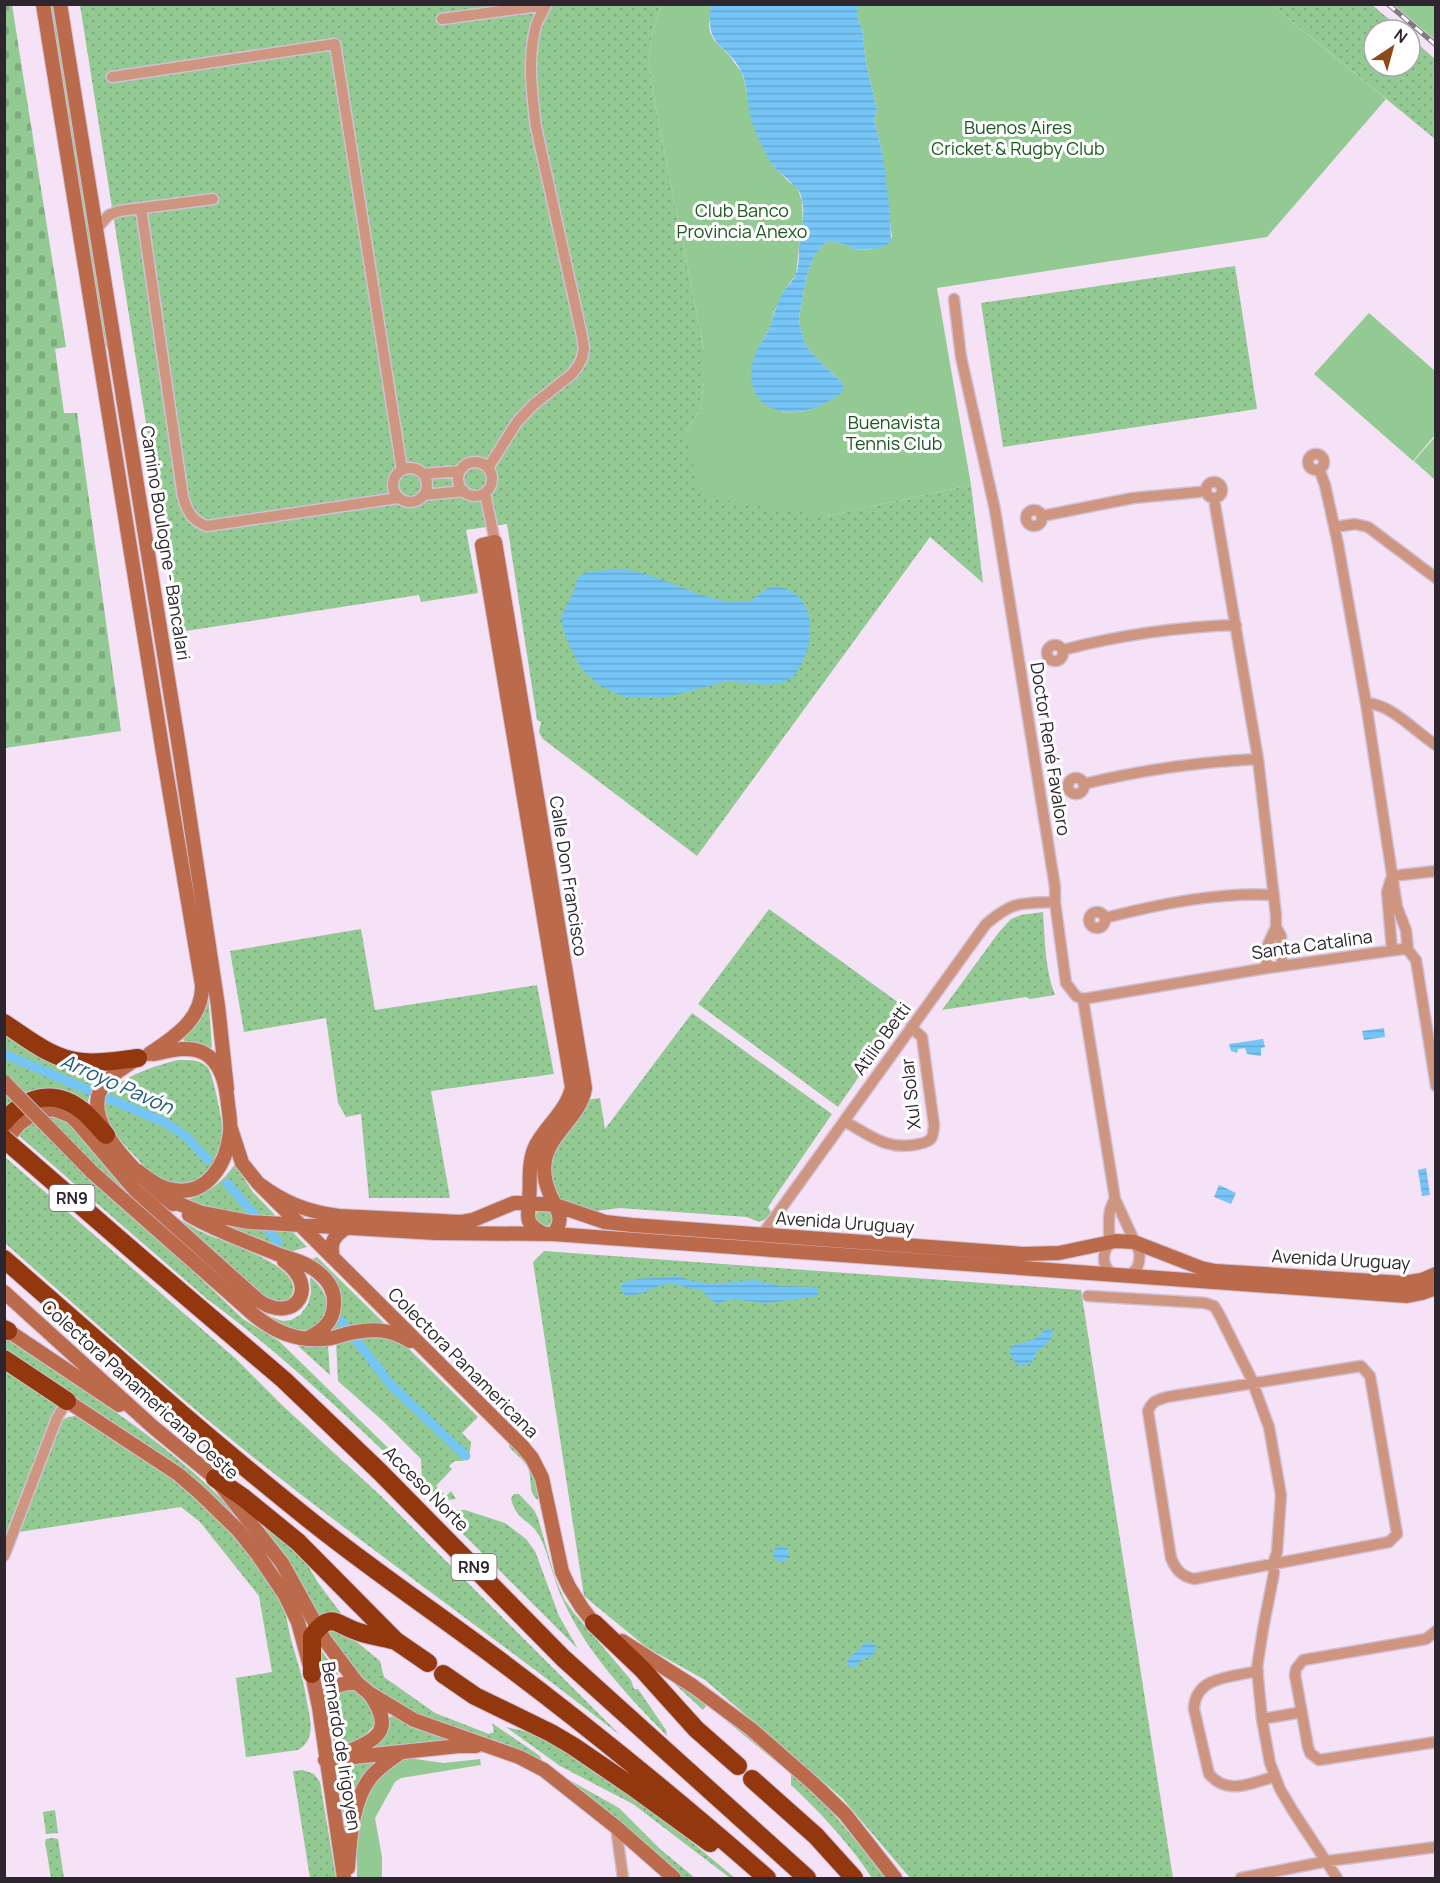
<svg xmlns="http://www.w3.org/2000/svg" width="1440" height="1883" viewBox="0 0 1440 1883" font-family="Manrope,sans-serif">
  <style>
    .grass { fill: url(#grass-dots) }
    .cemetery { fill: url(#cemetery-stones) }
    .park { fill: #93c993 }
    .water { fill: url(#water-rules) }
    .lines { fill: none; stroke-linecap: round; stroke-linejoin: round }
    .canal { stroke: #75c5f6; stroke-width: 9 }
    .street-casing { stroke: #d1c0d3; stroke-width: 13 }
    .secondary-casing { stroke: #d1c0d3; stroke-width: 16 }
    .highway-casing { stroke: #d1c0d3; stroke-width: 20 }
    .street { stroke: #ce9581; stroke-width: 10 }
    .secondary { stroke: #bc6a4c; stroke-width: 14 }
    .highway { stroke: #92370e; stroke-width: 18 }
    .rail-casing { stroke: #857886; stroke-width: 5 }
    .rail { stroke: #fff; stroke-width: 3; stroke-dasharray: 9; stroke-linecap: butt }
    .secondary-bridge-casing { stroke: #d1c0d3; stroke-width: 16; stroke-linecap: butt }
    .highway-bridge-casing { stroke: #d1c0d3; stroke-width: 20; stroke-linecap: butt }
    .secondary-bridge { stroke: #bc6a4c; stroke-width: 14 }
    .highway-bridge { stroke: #92370e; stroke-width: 18 }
    .labels { text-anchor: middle; stroke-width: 6; stroke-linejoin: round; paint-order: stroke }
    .shield { fill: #fff; stroke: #6c676d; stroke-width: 1.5 }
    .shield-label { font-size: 16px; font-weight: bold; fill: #2d262e }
    .park-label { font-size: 18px; fill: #1a581e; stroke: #fff }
    .street-label { font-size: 18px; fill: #2d262e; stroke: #fff }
    .water-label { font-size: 20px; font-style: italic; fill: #215c7e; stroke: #fff }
  </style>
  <defs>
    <pattern id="grass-dots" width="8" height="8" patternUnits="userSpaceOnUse" patternTransform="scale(1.5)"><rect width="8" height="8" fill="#93c993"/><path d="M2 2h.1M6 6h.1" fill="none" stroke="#7fac7f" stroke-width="1.8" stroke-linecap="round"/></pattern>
    <pattern id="cemetery-stones" width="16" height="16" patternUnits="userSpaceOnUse" patternTransform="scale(1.5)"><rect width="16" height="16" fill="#93c993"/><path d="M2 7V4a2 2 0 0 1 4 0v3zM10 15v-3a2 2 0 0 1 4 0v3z" fill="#7fac7f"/></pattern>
    <pattern id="water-rules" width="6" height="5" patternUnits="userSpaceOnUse" patternTransform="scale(1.5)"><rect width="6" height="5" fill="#75c5f6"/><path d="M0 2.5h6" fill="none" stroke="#66a9d3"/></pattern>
  </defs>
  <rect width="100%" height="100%" fill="#f5e2f7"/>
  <path class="grass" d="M 46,5 L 56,5 L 102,296 L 101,305 L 107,345 L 106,350 L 104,350 Z
    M 80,5 L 662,5 L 653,29 L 649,62 L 655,104 L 704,349 L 704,381 L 700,409 L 685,433 L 827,516 L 971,485 L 983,583 L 930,537 L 697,856 L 543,739 L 539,732 L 541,722 L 537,720 L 507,524 L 466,530 L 478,593 L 421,602 L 419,595 L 179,632 Z
    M 1272,5 L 1372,5 L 1402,30 L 1374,30 L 1374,66 L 1410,66 L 1410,37 L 1435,59 L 1435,139 Z
    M 1235,266 L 1257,409 L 1003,447 L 981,303 Z
    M 190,865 L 205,953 L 212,1047 L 208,1051 L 187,1045 L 183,1039 C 198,1022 205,1016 206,992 L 186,866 Z
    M 769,909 L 906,1008 L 838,1107 L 698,1004 Z
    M 1043,912 C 1045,940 1045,970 1055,995 L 1030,999 L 1026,997 L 942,1010 L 999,932 L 1011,919 L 1021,915 Z
    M 361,929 L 375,1010 L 537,985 L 554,1074 L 431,1091 L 450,1198 L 369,1198 L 361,1114 L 346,1117 L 338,1103 L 326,1018 L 244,1032 L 230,951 Z
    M 692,1013 L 832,1114 L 768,1207 L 772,1214 L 770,1217 L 759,1222 L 747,1217 L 619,1208 L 589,1212 L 564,1205 L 552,1193 L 549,1162 L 554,1149 L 587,1100 L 600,1098 L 605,1129 Z
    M 5,1030 L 72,1069 L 90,1074 L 93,1077 C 94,1087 88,1097 87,1107 L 5,1116 Z
    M 178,1060 C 188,1060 201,1059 208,1068 C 214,1076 225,1133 224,1144 C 223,1148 220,1153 218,1157 C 216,1160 215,1166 212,1169 C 210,1172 205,1175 201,1177 C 180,1192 157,1181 141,1163 C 130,1150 115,1137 107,1120 C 90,1084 154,1066 178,1060 Z
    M 45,1116 L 58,1117 L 74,1127 L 128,1193 L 243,1295 L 271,1317 L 283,1321 L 291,1320 L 300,1315 L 308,1304 L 311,1293 L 310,1277 C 327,1289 336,1314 317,1328 C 312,1331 305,1334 299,1333 C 289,1331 278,1324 268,1320 L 90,1162 L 81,1172 L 194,1272 L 243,1319 L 279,1341 L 422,1481 L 421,1459 L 384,1422 L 338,1381 L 336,1343 L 364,1334 L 388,1337 L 405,1345 L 478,1417 L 462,1433 L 471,1442 L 470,1452 L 463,1461 L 455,1461 L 449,1466 L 452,1469 L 436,1486 L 446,1496 L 451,1491 L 456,1499 C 440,1502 432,1495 420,1485 C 351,1421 284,1355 207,1299 L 17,1134 L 24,1127 Z
    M 5,1157 L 235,1358 L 283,1406 L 381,1496 L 620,1735 C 497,1639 370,1550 248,1453 C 165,1386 85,1314 5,1243 Z
    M 235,1164 L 252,1191 L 275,1215 L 272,1219 L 210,1211 L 186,1200 C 208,1193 222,1183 235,1164 Z
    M 161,1207 C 176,1216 190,1227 206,1234 C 224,1242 304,1266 292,1294 C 291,1297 289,1299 287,1302 L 276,1302 L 267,1300 Z
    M535 1218a9 9 0 1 1 18 0a9 9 0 1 1-18 0Z
    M 228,1226 L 290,1229 L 307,1247 L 286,1253 L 226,1230 Z
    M 544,1251 L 1081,1290 L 1173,1878 L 910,1878 L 842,1798 L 705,1680 L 646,1647 L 584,1596 L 533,1262 Z
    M 317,1257 L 386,1325 L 328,1336 L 339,1314 L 339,1296 L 307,1261 Z
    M 4,1337 C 95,1398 202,1462 267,1551 C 284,1574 296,1601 309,1627 L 305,1635 C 294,1607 285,1577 266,1553 C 219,1493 155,1451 91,1409 C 62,1390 33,1370 5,1351 Z
    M 328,1345 L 330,1375 L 298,1346 Z
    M 5,1359 L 67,1401 L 5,1556 Z
    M 76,1416 C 153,1462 243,1521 282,1604 C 287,1615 288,1628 291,1639 C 296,1658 303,1677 306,1697 C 309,1715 318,1739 298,1750 L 246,1757 L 236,1678 L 272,1672 L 259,1596 L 200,1522 L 181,1507 L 19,1532 L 61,1421 L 68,1417 Z
    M 509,1443 C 528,1457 536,1474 539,1498 L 537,1500 C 528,1491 532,1482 529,1471 C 527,1462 515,1454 509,1447 Z
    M 514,1494 L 519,1494 L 534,1510 L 538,1518 L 555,1578 L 564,1599 L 574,1613 L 631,1680 L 634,1689 L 638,1689 L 666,1730 L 667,1736 C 626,1694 586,1652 562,1598 C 553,1579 549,1555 540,1537 C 530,1518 516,1522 511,1498 Z
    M 439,1510 L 465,1510 L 505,1523 L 526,1539 L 535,1551 L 559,1616 L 578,1649 Z
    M 265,1526 L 296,1551 L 308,1566 L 319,1584 L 343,1616 L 317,1620 L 282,1553 L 264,1528 Z
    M 328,1628 L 353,1639 L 380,1661 L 384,1677 L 435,1713 L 489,1734 L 494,1732 L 492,1723 L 540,1756 L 543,1764 L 406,1710 L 371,1687 L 348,1664 L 322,1631 Z
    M 316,1643 L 338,1674 L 323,1682 L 321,1666 L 314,1645 Z
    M 667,1677 L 687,1688 L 737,1724 L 816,1793 L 887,1878 L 872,1878 C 848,1842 822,1814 791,1785 L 791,1774 L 707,1705 L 703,1710 Z
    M 339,1687 L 355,1689 L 371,1704 L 376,1723 C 361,1741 358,1743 334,1744 L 326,1701 Z
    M 393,1716 L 416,1729 L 452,1739 L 363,1750 L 387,1718 Z
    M 506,1727 L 537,1734 L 640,1799 L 735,1878 L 730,1878 L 633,1804 L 560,1766 Z
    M 383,1758 L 348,1822 L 344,1822 L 335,1766 L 337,1763 Z
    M 303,1770 L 314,1774 L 320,1782 L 336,1878 L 310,1878 L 293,1771 Z
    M 564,1777 L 619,1808 L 659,1848 L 695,1878 L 683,1878 Z
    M 55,1810 L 58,1833 L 46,1834 L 43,1812 Z
    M 53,1838 L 58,1839 L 64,1878 L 51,1878 L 45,1842 L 46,1839 Z"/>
  <path class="cemetery" d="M 12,5 L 66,347 L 55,349 L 64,413 L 77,413 L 121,731 L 5,748 L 4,5 Z"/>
  <path class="park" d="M 662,5 L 711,5 L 709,26 L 710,32 L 714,40 L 729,55 L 742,73 L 745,83 L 752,121 L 766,153 L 773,165 L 789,182 L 797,187 L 802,201 L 803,230 L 800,238 L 796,275 L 784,290 L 774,312 L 770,327 L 757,351 L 783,412 C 814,414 823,404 842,382 L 822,364 L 806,346 L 800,327 L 799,317 L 807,275 L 814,256 L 825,243 L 830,241 L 847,245 L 855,250 L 872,249 L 892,237 L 881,147 L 874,120 L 877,110 L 866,63 L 862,28 L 858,18 L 858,5 L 1272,5 L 1386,99 L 1267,237 L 937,288 L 971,485 L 827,516 L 784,510 L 701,496 L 685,433 L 700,409 L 704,381 L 704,349 L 655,104 L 649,62 L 653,29 Z
    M 1394,5 L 1435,5 L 1435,40 Z
    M 1369,313 L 1435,371 L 1435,435 L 1413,461 L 1314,374 Z
    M 1435,437 L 1435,480 L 1414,461 Z
    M 408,1758 L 444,1763 L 480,1759 L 481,1765 L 401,1778 L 395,1782 L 375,1818 L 382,1857 L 382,1878 L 357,1878 C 357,1832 354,1776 408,1758 Z"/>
  <path class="water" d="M 711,5 L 858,5 L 858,18 L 862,28 L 866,63 L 877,110 L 874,120 L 881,147 L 885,171 L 890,211 L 891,242 L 881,248 L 855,250 L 847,245 L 830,241 L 825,243 L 814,256 L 807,275 L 799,317 L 800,327 L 806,346 L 822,364 L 842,382 L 844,391 C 827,405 802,416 781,411 C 751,405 745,376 757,350 C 761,342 767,335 770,326 C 774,315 777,303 783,292 C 786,286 794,281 796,274 C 799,266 799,256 799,247 C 801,229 807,212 800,193 C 798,186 777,172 770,161 C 763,149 755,133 751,119 C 747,105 748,89 743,75 C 728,41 704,51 711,5 Z
    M 615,569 C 660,570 697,603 743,602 C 760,602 762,581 784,588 C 815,599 814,634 804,659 C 800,667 796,676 788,680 C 767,690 746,680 724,682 L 663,698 L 629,698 L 622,696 L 599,685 L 580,667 L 566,638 L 562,623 L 562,614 L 573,593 L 578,577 L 584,573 Z
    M 1384,1028 L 1385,1037 L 1364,1040 L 1362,1031 Z
    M 1263,1039 L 1265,1047 L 1261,1048 L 1261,1056 L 1247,1054 L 1245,1048 L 1238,1049 L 1237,1053 L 1231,1051 L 1229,1044 Z
    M 1426,1168 L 1430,1195 L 1422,1196 L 1418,1170 Z
    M 1219,1185 L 1236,1193 L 1231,1204 L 1214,1197 Z
    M 678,1276 L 692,1281 L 713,1284 L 754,1280 L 781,1286 L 818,1287 L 818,1296 L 767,1303 L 731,1299 L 717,1304 L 710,1299 L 702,1290 C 691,1290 679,1283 668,1284 C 652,1286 643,1296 625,1296 L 621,1289 L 622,1283 L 636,1279 Z
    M 1050,1328 L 1053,1334 C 1049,1344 1043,1347 1035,1353 L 1035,1357 L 1031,1363 L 1021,1366 L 1015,1363 L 1009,1351 C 1015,1340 1027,1345 1037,1337 C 1042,1333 1043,1330 1050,1328 Z
    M773 1554a8 8 0 1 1 16 0a8 8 0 1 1-16 0Z
    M 866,1642 L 875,1644 L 876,1652 L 873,1656 L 863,1659 L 856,1667 L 851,1667 L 847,1664 L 848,1659 Z"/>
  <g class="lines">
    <path class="canal" d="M 4,1054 L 166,1123 L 187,1137 L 208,1160
      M 227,1183 L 278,1242
      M 342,1322 L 391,1385 L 466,1456"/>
    <g class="street-casing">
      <path id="street" d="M 442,19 L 546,5
        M 112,77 L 335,44 L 402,470
        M 141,208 L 183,497 C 187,511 192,521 207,526 L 398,498
        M 96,229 L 109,215 L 119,211 L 213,199
        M 954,299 L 961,357 L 995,510 L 1055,887 L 1055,902 L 1066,983 L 1076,996 L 1083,999
        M1308 462a8 8 0 1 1 16 0a8 8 0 1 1-16 0Z
        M458 479a17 17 0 1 1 34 0a17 17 0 1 1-34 0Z
        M 488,468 L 517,422 L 533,405 L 572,374 L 578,366 L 582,358 L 584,348 L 582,336 L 536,127 C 532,95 527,58 536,26 C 538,19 543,12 546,4
        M393 485a17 17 0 1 1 34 0a17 17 0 1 1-34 0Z
        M 1319,469 L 1325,485 L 1338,544 L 1366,703 L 1397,907 L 1406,930 L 1408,950
        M 423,474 L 460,471
        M1206 490a8 8 0 1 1 16 0a8 8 0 1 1-16 0Z
        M 485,493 L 495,542
        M 424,495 L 464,491
        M 1215,505 L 1258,759 L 1276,915 L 1276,927 L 1265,951 L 1267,968
        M1026 518a8 8 0 1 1 16 0a8 8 0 1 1-16 0Z
        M 1042,516 L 1133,498 L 1199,492
        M 1335,527 L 1355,524 L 1368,527 L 1436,578
        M1047 653a8 8 0 1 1 16 0a8 8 0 1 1-16 0Z
        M 1063,650 C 1119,635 1178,627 1236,625
        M 1366,703 C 1392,704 1415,732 1436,745
        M1068 786a8 8 0 1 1 16 0a8 8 0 1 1-16 0Z
        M 1084,784 C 1141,770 1199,762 1258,759
        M 1392,876 L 1436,871
        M 1391,879 L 1387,892 L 1392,950
        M1089 920a8 8 0 1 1 16 0a8 8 0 1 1-16 0Z
        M 1105,918 C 1159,904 1218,892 1274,895
        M 1276,927 L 1281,936 L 1282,966
        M 1083,999 L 1267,968 L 1403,949 L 1408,950 L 1416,960 L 1436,1086
        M 1083,999 L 1115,1199
        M 844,1121 C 871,1136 887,1151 919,1144 C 932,1141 933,1139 934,1125 L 922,1037 L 911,1027
        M 1115,1199 L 1139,1251 C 1144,1285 1103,1282 1104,1257 C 1104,1250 1109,1246 1109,1240 C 1110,1224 1106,1213 1115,1199 Z
        M 762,1235 L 986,924 C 1015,900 1019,904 1055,902
        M 1088,1296 L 1205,1303 L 1214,1306 L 1219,1314 L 1251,1378 L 1269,1427 L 1281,1495 L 1277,1552 L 1273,1564 L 1274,1573 L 1263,1629 L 1257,1668 L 1262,1719 L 1270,1763 L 1280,1789 L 1293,1811 L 1337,1878
        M 1361,1366 L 1370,1376 L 1397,1534 L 1389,1542 L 1194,1579 C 1181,1576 1176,1570 1171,1558 L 1148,1411 C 1152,1401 1157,1400 1167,1397 Z
        M 4,1556 L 57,1418 L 67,1401
        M 1436,1631 L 1426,1639 L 1303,1660 L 1296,1669 L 1295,1675 L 1308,1747 L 1310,1753 L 1319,1760 L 1436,1742
        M 1258,1671 C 1232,1677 1195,1676 1194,1709 L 1209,1774 C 1228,1796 1250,1783 1274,1777
        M 1262,1719 L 1302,1712
        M 616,1827 L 623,1878
        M 1241,1878 L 1328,1861 L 1436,1847"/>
    </g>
    <g class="secondary-casing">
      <path id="secondary" d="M 43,4 L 164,759 L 202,985 C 203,1019 175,1037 149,1054
        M 60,4 L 179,747 L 218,1006 L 227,1089
        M 136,1059 C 124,1068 108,1076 101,1089 C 81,1126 147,1183 173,1204
        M 231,1129 L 242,1163 L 258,1183 L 522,1446 L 532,1458 L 542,1478 L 562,1572 L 569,1587 L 582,1608 L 594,1623 L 601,1627
        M 4,1142 L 19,1124 L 36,1112 L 53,1109 L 71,1116 L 78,1123 L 135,1190 L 259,1301 C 296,1325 320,1286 284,1261
        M 138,1171 C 147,1178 158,1187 169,1189 C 207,1199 227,1163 230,1132 C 231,1123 229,1113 228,1104 C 226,1085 222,1063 204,1053 C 189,1045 169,1051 154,1054
        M 92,1172 L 254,1315 C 275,1332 296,1341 324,1339 C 331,1339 339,1336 346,1334 C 370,1328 389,1328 410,1341
        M 258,1183 C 283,1202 307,1212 339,1216 L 461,1222 L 473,1220 L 514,1203 L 529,1203 L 555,1205 L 605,1222 L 632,1225 L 1023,1254 L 1059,1253 L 1116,1241 L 1134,1242 L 1201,1268 L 1215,1271 L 1403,1283 L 1422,1280 L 1436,1274
        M 167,1199 L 202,1213 L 249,1222 L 436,1233 L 553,1234 L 1407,1296 L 1422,1293 L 1436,1288
        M 189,1215 C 216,1231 248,1242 277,1254 C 291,1259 308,1263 319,1273 C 329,1281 335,1292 334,1305 C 333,1323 321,1332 306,1339
        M 544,1234 C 524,1223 528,1219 529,1200 C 531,1182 527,1163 536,1145 C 546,1126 568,1109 572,1087 L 482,545 L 495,542 L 585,1088 C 581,1116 550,1133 545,1160 C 543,1171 545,1182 549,1192 C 555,1208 567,1218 553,1234
        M 333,1258 C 329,1243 334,1236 346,1228
        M 4,1292 L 153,1427 L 215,1478 L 282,1563 L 324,1639 L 357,1683 L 369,1693 L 414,1720 L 519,1757 L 544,1770 L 616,1827 L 674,1878
        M 4,1328 L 119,1405
        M 67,1401 L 178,1474 L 200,1493 L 238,1530 L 258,1555 L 285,1595 L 298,1622 L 312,1674 L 319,1707 L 344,1878
        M 622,1641 L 693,1686 L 751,1729 L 815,1785 L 845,1814 L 895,1878
        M 319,1707 C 330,1689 335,1682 357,1683
        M 345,1753 C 378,1739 395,1731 370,1694
        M 325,1760 L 459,1746 L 476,1746
        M 348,1868 C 350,1840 352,1800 371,1777 C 379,1767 390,1760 400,1753"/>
    </g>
    <g class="highway-casing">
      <path id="highway" d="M 4,1023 C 28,1039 53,1060 83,1062 C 101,1064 120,1060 138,1058
        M 4,1122 C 25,1096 55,1088 83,1111 C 91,1118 98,1127 106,1135
        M 140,1257 L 284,1380 L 380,1472 L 563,1658 L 807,1878
        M 4,1259 C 107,1349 209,1440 316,1525 C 374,1571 436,1613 495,1657 C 589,1727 679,1801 767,1878
        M 4,1329 L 8,1331
        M 4,1359 L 67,1401
        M 215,1478 L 244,1498 L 298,1542 L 396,1641 L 428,1663
        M 594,1623 L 642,1669 L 696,1729 L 738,1766
        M 312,1674 L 312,1636 C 331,1610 336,1625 359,1632 C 371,1636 384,1638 396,1641
        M 443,1674 L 475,1696 L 551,1733 L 573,1746 L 633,1787 L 710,1843
        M 752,1779 L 816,1836 L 854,1878"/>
    </g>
    <use href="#street" class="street"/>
    <use href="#secondary" class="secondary"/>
    <use href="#highway" class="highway"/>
    <g class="rail-casing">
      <path id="rail" d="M 1388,4 L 1436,45"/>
    </g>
    <use href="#rail" class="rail"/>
    <g class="secondary-bridge-casing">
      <path id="secondary-bridge" d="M 4,1082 L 92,1172"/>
    </g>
    <g class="highway-bridge-casing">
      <path id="highway-bridge" d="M 4,1139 L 140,1257"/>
    </g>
    <use href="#secondary-bridge" class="secondary-bridge"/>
    <use href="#highway-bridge" class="highway-bridge"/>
  </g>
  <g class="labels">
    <g class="shield">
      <rect x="49.5" y="1185" width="45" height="26" rx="4.5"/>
      <rect x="451.5" y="1554" width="45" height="26" rx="4.5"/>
    </g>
    <g class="shield-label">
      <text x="72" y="1204">RN9</text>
      <text x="474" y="1573">RN9</text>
    </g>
    <g class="park-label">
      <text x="1018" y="134">Buenos Aires<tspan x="1018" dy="21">Cricket &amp; Rugby Club</tspan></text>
      <text x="742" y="217">Club Banco<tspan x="742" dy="21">Provincia Anexo</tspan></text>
      <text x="894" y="429">Buenavista<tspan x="894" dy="21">Tennis Club</tspan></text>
    </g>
    <g class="street-label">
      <text transform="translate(165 543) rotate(81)" y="6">Camino Boulogne - Bancalari</text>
      <text transform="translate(1050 749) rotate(81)" y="6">Doctor René Favaloro</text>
      <text transform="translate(568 876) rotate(81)" y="6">Calle Don Francisco</text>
      <text transform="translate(1312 945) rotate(-8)" y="6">Santa Catalina</text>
      <text transform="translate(882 1039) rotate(-54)" y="6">Atilio Betti</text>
      <text transform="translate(911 1094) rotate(-96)" y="6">Xul Solar</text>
      <text transform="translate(845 1223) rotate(4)" y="6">Avenida Uruguay</text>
      <text transform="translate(1341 1260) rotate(3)" y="6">Avenida Uruguay</text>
      <text transform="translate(463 1363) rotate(45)" y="6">Colectora Panamericana</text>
      <text transform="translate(140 1390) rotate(42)" y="6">Colectora Panamericana Oeste</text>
      <text transform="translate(426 1489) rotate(45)" y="6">Acceso Norte</text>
      <text transform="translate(341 1746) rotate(81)" y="6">Bernardo de Irigoyen</text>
    </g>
    <g class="water-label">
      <text transform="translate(117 1084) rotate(24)" y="7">Arroyo Pavón</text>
    </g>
  </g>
  <rect width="1440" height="1883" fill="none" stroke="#2d262e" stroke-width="12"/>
  <g transform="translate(1392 48) rotate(36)"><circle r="28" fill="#ffffff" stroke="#aba8ab" stroke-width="1.5"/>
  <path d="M0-4.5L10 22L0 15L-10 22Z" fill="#8c491a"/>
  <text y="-9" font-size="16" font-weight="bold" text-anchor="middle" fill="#2d262e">N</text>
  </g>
</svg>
